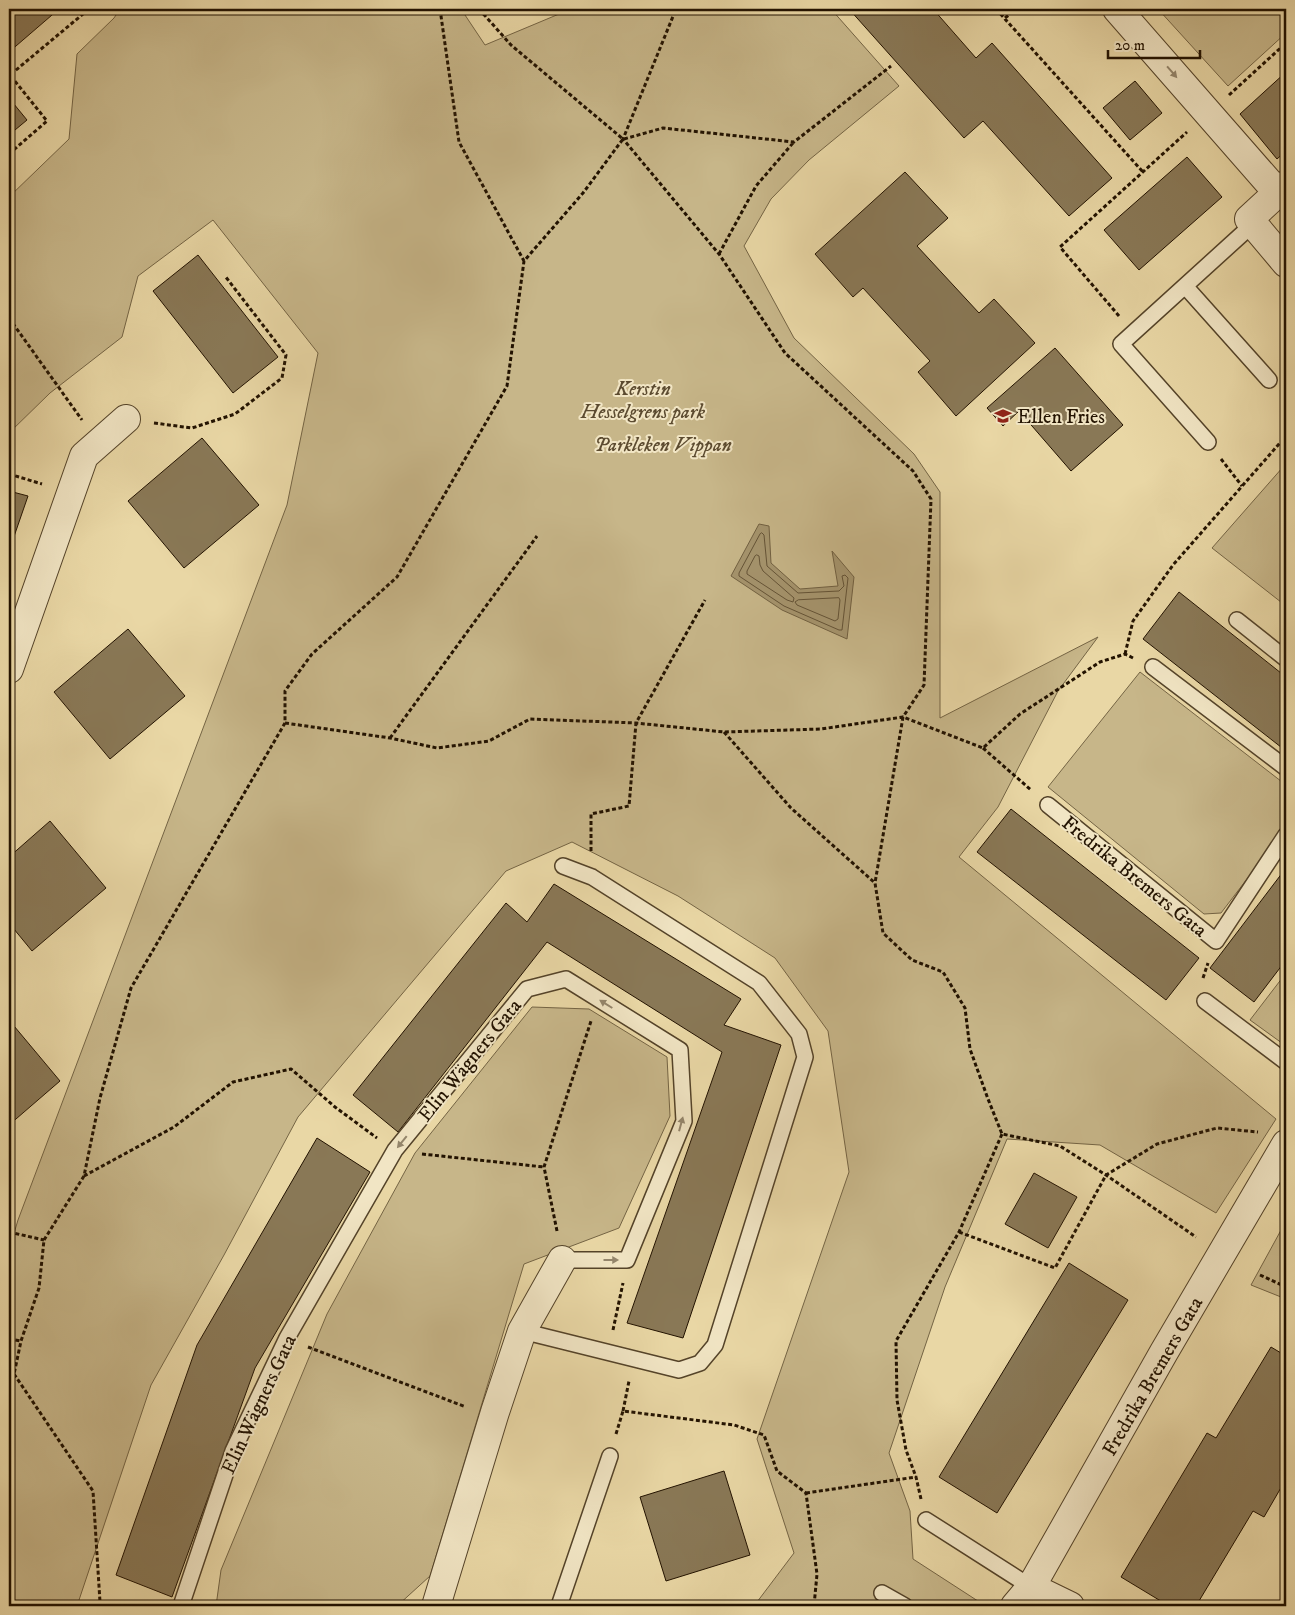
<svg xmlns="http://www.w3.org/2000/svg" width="1295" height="1615" viewBox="0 0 1295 1615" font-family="'IM FELL DW Pica',serif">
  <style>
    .green { fill: #c7b689; stroke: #746444 }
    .water { fill: #a5946d; stroke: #716041 }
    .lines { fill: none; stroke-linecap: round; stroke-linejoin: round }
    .shore { stroke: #645336; stroke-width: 1 }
    .building { fill: #897856; stroke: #221200 }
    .service-casing { stroke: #544329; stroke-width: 18 }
    .minor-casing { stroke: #544329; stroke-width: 30 }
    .path { stroke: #221200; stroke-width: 3; stroke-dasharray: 4 2.5; stroke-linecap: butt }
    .service { stroke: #f1e5c4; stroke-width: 15 }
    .minor { stroke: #f1e5c4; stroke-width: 28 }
    .oneway { fill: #94866c }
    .labels { text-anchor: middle; stroke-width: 4; stroke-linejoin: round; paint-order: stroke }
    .park-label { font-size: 20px; font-style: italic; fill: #5c4b30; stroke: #f1e5c4 }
    .poi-label { font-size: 20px; fill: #221200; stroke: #f1e5c4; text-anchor: start }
    .street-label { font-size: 20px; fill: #221200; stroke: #f1e5c4 }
  </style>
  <rect width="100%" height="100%" fill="#e9d7a5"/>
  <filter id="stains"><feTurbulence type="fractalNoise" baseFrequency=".004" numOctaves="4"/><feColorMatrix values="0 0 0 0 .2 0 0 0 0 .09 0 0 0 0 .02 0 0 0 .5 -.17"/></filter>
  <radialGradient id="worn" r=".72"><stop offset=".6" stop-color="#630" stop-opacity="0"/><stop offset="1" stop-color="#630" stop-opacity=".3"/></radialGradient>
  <path class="green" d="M 120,9 L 461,9 L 485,45 L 571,9 L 831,9 L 899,86 L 809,160 L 771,199 L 744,246 L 794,338 L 914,454 L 940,492 L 940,718 L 1098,637 L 1058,691 L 998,807 L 959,857 L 1276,1119 L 1216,1213 L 1100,1145 L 1007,1139 L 945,1287 L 889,1453 L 910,1511 L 913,1559 L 981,1603 L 978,1606 L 754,1606 L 794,1553 L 757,1439 L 849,1172 L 828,1031 L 775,958 L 678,896 L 572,842 L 506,871 L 298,1117 L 224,1255 L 151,1385 L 77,1606 L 9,1606 L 9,1250 L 18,1220 L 287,505 L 318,353 L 213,220 L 138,276 L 122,337 L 50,393 L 9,433 L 9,197 L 69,139 L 77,54 L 114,18 Z
    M 1158,9 L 1286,9 L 1286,33 L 1228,86 Z
    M 1283,467 L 1286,470 L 1286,606 L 1212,548 Z
    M 1140,672 L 1286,785 L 1286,828 L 1221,913 L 1204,914 L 1048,787 Z
    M 1286,973 L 1286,1046 L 1250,1020 Z
    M 532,1007 L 589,1009 L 667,1057 L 670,1116 L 619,1228 L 524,1264 L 430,1576 L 397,1606 L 216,1606 L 221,1570 L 327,1314 L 415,1153 Z
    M 1286,1221 L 1286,1299 L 1251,1285 Z"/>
  <path class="water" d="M 759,524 L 769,526 L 771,563 L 800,589 L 838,586 L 832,551 L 854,577 L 847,639 L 782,610 L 731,576 Z"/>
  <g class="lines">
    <path class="shore" d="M 762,533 L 764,535 L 767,566 L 798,593 L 839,591 L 844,586 L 842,576 L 845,575 L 848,578 L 842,630 L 839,630 L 784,606 L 739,576 L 739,573 L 760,534 Z
      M 757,555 L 759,556 L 760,565 L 763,571 L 794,598 L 793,602 L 787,600 L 747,574 L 747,571 L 755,556 Z
      M 839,598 L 840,600 L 838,619 L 835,621 L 797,605 L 795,602 L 798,600 Z"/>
  </g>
  <path class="building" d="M 9,9 L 59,9 L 9,52 Z
    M 849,9 L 933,9 L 976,58 L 992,43 L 1112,178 L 1069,216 L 983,121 L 964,138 Z
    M 1286,72 L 1286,151 L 1277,159 L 1240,114 Z
    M 1135,81 L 1162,113 L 1130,140 L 1103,108 Z
    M 9,98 L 27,120 L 9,135 Z
    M 1187,157 L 1222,197 L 1139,270 L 1104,230 Z
    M 905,172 L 948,218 L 917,246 L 979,313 L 994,299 L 1035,343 L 956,416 L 918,372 L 930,361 L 863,288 L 853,297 L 815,254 Z
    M 198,255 L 278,357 L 233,393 L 153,291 Z
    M 1055,348 L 1123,425 L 1071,471 L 1019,411 L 1003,426 L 987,408 Z
    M 202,438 L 259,505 L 184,568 L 128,501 Z
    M 9,491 L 28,496 L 9,551 Z
    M 1179,592 L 1286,677 L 1286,751 L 1143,639 Z
    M 128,629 L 185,696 L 110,759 L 54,692 Z
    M 1011,809 L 1199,958 L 1166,1000 L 977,852 Z
    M 50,821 L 106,888 L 32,951 L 9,923 L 9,857 Z
    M 1286,868 L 1286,960 L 1254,1002 L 1210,968 Z
    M 554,884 L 741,999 L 724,1025 L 781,1045 L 683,1338 L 627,1323 L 722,1052 L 547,942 L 398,1132 L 353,1095 L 506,903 L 527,922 Z
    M 9,1020 L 60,1081 L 9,1125 Z
    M 317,1138 L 370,1172 L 255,1368 L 172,1597 L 116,1575 L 197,1345 Z
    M 1034,1173 L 1077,1197 L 1048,1248 L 1005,1224 Z
    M 1069,1263 L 1128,1300 L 997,1513 L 939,1477 Z
    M 1271,1347 L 1286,1356 L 1286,1479 L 1264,1517 L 1253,1511 L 1196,1606 L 1169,1606 L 1121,1577 L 1207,1433 L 1216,1438 Z
    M 724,1471 L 750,1555 L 666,1581 L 640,1497 Z"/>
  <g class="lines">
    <g class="service-casing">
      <path id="service" d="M 1185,286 L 1269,380
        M 1208,442 L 1121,344 L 1252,225
        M 1237,620 L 1286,659
        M 1153,667 L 1286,768
        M 1048,805 L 1216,941 L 1286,835
        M 1205,1001 L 1286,1062
        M 522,1331 L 679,1370 L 700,1363 L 715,1345 L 805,1057 L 799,1034 L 759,983 L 592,877 L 563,866
        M 926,1520 L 1031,1587
        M 882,1593 L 905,1606
        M 181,1606 L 233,1451 L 287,1338 L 395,1150 L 527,989 L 566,979 L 680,1050 L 684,1121 L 627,1260 L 562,1260
        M 559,1606 L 610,1456"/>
    </g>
    <g class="minor-casing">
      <path id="minor" d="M 1117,9 L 1278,193
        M 1286,185 L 1249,219 L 1286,263
        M 9,669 L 84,456 L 126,419
        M 1031,1587 L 1070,1606
        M 436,1606 L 495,1412 L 522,1331 L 562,1260
        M 1015,1606 L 1031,1587 L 1164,1352 L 1286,1144"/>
    </g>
    <path class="path" d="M 440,9 L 459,142 L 524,261
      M 996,9 L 1143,172
      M 1005,18 L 1016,9
      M 1229,95 L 1286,43
      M 624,139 L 663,128 L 794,142 L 891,66
      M 9,154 L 47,121 L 10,75 L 89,9
      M 719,254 L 756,186 L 793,143
      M 1119,316 L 1060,247 L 1187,132
      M 9,318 L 82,420
      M 154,423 L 192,428 L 235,414 L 282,378 L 286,355 L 225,276
      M 1221,459 L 1242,486
      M 9,474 L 42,484
      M 1125,654 L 1133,621 L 1173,565 L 1286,436
      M 1133,658 L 1125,654 L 1100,662 L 1020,714 L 983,748 L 903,717 L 875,883 L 883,933 L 912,960 L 943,972 L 965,1008 L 970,1049 L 988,1099 L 1002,1134 L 1060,1146 L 1106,1175 L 1196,1237
      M 285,723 L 390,738 L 437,748 L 489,741 L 530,719 L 636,723 L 724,732 L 821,729 L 903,717 L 924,685 L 931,499 L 913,471 L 785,353 L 719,254 L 623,139 L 676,9
      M 724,732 L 791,808 L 875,883
      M 390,738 L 537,536
      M 983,748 L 1031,790
      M 591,851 L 591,814 L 629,806 L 636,723 L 705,600
      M 1203,978 L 1208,963
      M 422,1154 L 544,1167
      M 84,1176 L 174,1127 L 233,1082 L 291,1069 L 335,1107 L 377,1138
      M 557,1231 L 544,1167 L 591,1021
      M 9,1232 L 44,1240
      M 959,1232 L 1055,1268 L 1106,1175 L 1157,1144 L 1217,1128 L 1258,1132
      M 1260,1275 L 1286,1287
      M 613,1330 L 623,1283
      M 9,1339 L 21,1341
      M 308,1347 L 466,1407
      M 14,1374 L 93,1491 L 100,1602 L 111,1606
      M 9,1398 L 21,1341 L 39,1288 L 44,1240 L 84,1176 L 100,1098 L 131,988 L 285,723 L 285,691 L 312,654 L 397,577 L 507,386 L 524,261 L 583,193 L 623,139 L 511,45 L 479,9
      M 623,1411 L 629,1381
      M 616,1434 L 623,1411 L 734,1425 L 764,1435 L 777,1471 L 806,1493 L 817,1574 L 814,1606
      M 806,1493 L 916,1477
      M 921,1499 L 916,1477 L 906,1450 L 897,1400 L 896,1341 L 959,1232 L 1002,1134"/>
    <use href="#service" class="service"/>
    <use href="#minor" class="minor"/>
  </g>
  <defs><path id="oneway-solid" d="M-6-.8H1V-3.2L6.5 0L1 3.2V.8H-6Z" transform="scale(1.25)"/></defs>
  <g class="oneway">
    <use href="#oneway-solid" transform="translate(1172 72) rotate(49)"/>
    <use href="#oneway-solid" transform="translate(606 1004) rotate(-148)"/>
    <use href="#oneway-solid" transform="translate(681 1124) rotate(-75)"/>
    <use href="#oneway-solid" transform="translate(402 1142) rotate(129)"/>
    <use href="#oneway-solid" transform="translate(611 1260)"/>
  </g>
  <defs>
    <g id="school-bare" transform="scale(1.35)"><path d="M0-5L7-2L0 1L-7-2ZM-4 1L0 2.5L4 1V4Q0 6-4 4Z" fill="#8f2418" stroke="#f1e5c4" stroke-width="2.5" paint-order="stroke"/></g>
  </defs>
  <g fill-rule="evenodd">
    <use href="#school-bare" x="1003" y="416"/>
  </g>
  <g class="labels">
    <g class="park-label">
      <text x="643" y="395">Kerstin<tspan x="643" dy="23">Hesselgrens park</tspan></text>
      <text x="663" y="451">Parkleken Vippan</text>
    </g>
    <g class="poi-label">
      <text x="1017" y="423">Ellen Fries</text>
    </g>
    <g class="street-label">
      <text transform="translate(1135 876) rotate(39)" y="7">Fredrika Bremers Gata</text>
      <text transform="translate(469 1060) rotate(-51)" y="7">Elin Wägners Gata</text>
      <text transform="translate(1152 1376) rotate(-60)" y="7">Fredrika Bremers Gata</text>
      <text transform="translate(258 1404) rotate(-65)" y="7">Elin Wägners Gata</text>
    </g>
  </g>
  <rect width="1295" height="1615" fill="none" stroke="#e9d7a5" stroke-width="30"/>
  <rect x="10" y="10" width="1275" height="1595" fill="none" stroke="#221200" stroke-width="2.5"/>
  <rect x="15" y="15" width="1265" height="1585" fill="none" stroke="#221200"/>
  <path d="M1108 50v8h92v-8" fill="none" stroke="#221200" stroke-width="2.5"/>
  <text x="1115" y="50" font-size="15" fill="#221200" stroke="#f1e5c4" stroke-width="4" paint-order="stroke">20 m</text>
  <rect width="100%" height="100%" filter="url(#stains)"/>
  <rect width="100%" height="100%" fill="url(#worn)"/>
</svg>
